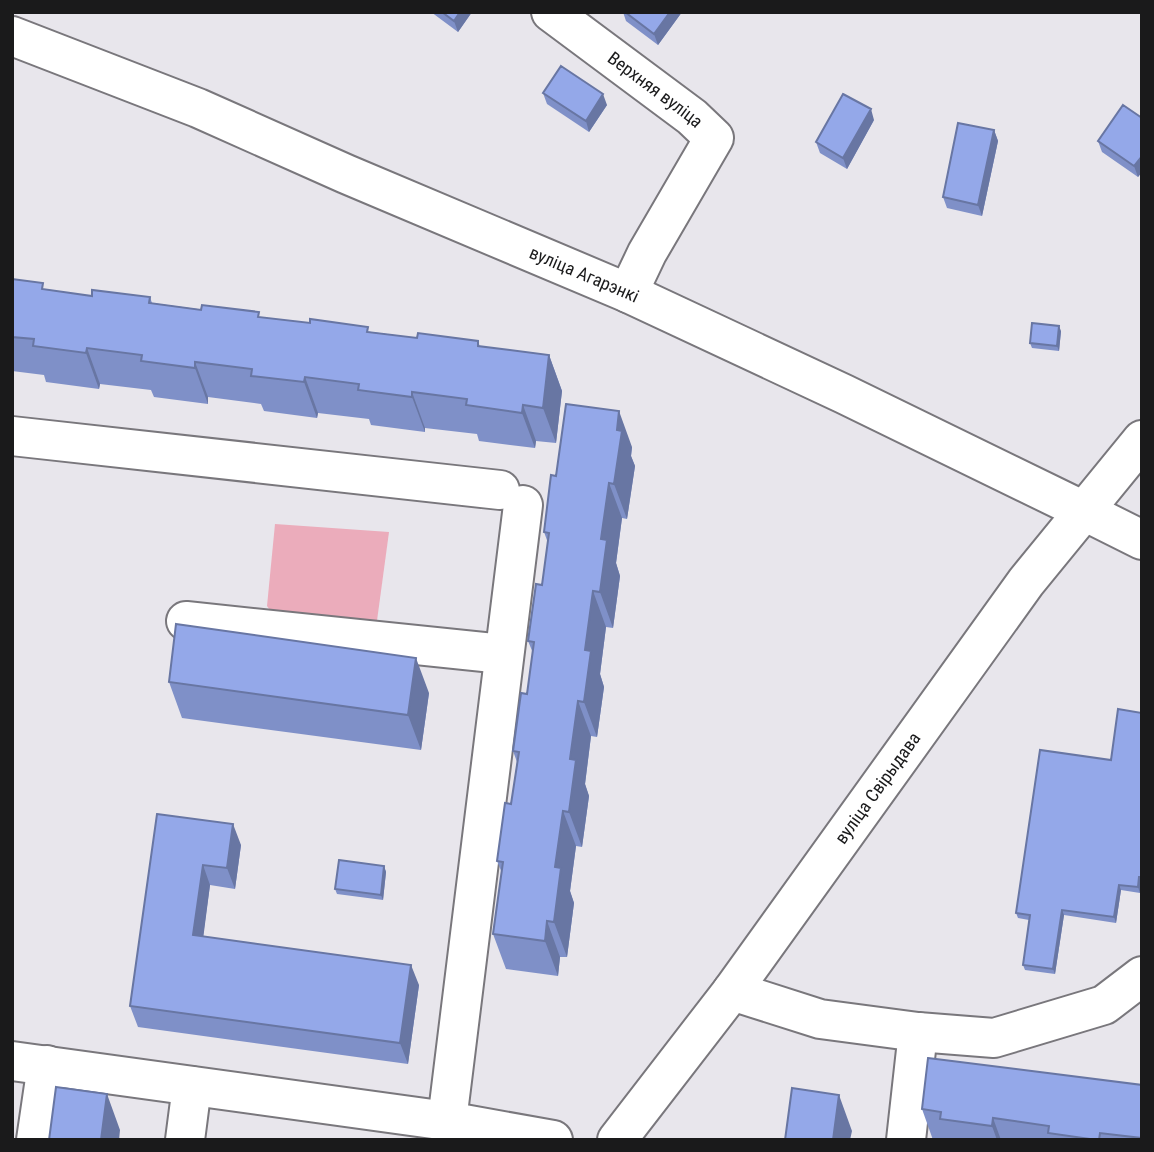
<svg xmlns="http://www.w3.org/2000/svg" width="1154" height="1152" viewBox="0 0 1154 1152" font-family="'Roboto Condensed',sans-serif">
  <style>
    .green { fill: #ebacbb }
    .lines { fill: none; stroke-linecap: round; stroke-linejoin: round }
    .minor-casing { stroke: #79777c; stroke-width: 42 }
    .major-casing { stroke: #79777c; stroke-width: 42 }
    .minor { stroke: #fff; stroke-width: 38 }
    .major { stroke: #fff; stroke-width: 38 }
    .wall { fill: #7f90c8 }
    .shaded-wall { fill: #6876a3 }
    .building { fill: #94a8e9; stroke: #6876a3; stroke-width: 2 }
    .labels { text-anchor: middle; stroke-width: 6; stroke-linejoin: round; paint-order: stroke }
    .street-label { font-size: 18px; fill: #1a1a1b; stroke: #e8e6ec }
  </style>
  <rect width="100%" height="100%" fill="#e8e6ec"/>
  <path class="green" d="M 275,524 L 389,532 L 376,628 L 277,620 L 267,606 Z"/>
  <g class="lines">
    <g class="minor-casing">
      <g id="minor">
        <path id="s1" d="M 551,12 L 692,117 L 714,138 L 647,253 L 628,293"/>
        <path d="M 12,436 L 500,490"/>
        <path d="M 1084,511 L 1142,540"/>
        <path d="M 186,621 L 503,654"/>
        <path d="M 732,991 L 820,1019 L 918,1032 L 994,1038 L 1104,1005 L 1142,976"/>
        <path d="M 12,1061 L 447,1121 L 553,1140"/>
        <path d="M 447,1121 L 523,505"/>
        <path d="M 36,1140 L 47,1065"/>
        <path d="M 185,1140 L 192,1086"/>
        <path d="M 906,1140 L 918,1032"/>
      </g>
    </g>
    <g class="major-casing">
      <g id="major">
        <path id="s2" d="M 12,36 L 198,108 L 346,174 L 628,293 L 844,394 L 1084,511"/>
        <path id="s3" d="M 617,1140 L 732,991 L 1026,582 L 1142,440"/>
      </g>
    </g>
    <use href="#minor" class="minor"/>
    <use href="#major" class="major"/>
  </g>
  <path class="wall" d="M 431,12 L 472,12 L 458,32 Z
    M 623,12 L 682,12 L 658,45 L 626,21 Z
    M 543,93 L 607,105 L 589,132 L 547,104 Z
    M 1142,118 L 1142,172 L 1138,177 L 1102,152 L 1098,141 Z
    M 874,120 L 847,169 L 820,153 L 816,142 Z
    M 994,130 L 998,141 L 982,216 L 947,208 L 943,197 Z
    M 12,279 L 45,290 L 92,296 L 150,297 L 152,303 L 417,338 L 478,341 L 480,347 L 549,355 L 562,391 L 556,443 L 536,441 L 535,448 L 479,441 L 477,434 L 425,428 L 425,432 L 371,425 L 369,419 L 318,413 L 317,418 L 264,411 L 261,404 L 208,397 L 208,404 L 154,397 L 151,390 L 100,384 L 99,389 L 46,382 L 44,375 L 12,371 Z
    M 1061,331 L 1059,351 L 1032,348 L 1030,343 Z
    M 632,447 L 631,456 L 635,466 L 627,519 L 622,518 L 616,563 L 620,576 L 613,628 L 606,627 L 600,674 L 604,687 L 597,737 L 591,736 L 585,784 L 589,796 L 582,847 L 576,846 L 570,891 L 574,903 L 567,957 L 560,957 L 558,976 L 506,969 L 493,934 L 502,873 L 497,861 L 511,804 L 517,762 L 513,751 L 527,694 L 533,653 L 528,641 L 542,585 L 548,543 L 544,532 L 556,476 Z
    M 169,682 L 429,693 L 421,750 L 182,718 Z
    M 1142,713 L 1142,883 L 1140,893 L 1121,890 L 1116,923 L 1064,915 L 1055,974 L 1025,970 L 1023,965 L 1029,920 L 1018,918 L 1016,913 L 1111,760 Z
    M 157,814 L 241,845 L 235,889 L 210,885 L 203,936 L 419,985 L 408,1064 L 138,1027 L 130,1006 Z
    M 384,866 L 386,872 L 383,900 L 337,894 L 335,889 Z
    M 1142,1085 L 1142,1140 L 933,1140 L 922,1109 Z"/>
  <path class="shaded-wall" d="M 460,12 L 472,12 L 458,32 L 454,21 Z
    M 670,12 L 682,12 L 658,45 L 654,34 Z
    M 603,94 L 607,105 L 589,132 L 586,121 Z
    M 871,109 L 874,120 L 847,169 L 843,158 Z
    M 994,130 L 998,141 L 982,216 L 978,205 Z
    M 1142,156 L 1142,172 L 1138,177 L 1134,166 Z
    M 1059,326 L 1061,331 L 1059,351 L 1057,346 Z
    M 87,348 L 100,384 L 99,389 L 86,353 Z
    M 549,355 L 562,391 L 556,443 L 543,408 Z
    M 195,362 L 208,397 L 208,404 L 195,368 Z
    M 305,377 L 318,413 L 317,418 L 304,382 Z
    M 412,392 L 425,428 L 425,432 L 412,397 Z
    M 523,405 L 536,441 L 535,448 L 522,413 Z
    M 619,411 L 632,447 L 631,456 L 635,466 L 627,519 L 614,484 L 617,430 Z
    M 609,483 L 622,518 L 616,563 L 620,576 L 613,628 L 600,592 L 601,539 Z
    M 593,591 L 606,627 L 600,674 L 604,687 L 597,737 L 584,702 L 585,650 Z
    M 416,658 L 429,693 L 421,750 L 408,715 Z
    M 578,701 L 591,736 L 585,784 L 589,796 L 582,847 L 569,812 L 570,759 Z
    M 563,811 L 576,846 L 570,891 L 574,903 L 567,957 L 554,922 L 555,867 Z
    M 233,824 L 241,845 L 235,889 L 227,868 Z
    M 203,865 L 210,885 L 201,955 L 193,935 Z
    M 384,866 L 386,872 L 383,900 L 381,895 Z
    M 1139,877 L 1141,883 L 1140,893 L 1138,887 Z
    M 1119,885 L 1121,890 L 1116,923 L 1114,917 Z
    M 1062,910 L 1064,915 L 1055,974 L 1053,969 Z
    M 547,921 L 560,957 L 558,976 L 545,941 Z
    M 411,965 L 419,985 L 408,1064 L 400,1043 Z
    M 107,1094 L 120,1130 L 119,1140 L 101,1140 Z
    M 839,1095 L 852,1131 L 850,1140 L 833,1140 Z
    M 993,1118 L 1001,1140 L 997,1140 L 992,1126 Z"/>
  <path class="building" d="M 442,12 L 460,12 L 454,21 Z
    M 625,12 L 670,12 L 654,34 Z
    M 561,66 L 603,94 L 586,121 L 543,93 Z
    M 843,94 L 871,109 L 843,158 L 816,142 Z
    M 1123,105 L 1142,118 L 1142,156 L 1134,166 L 1098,141 Z
    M 958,123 L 994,130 L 978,205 L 943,197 Z
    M 12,279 L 43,283 L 42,289 L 92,296 L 92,290 L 150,297 L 149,303 L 201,310 L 202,305 L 259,312 L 258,317 L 310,323 L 310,319 L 368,327 L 367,332 L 417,338 L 418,333 L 478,341 L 478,346 L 549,355 L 543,408 L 523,405 L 522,413 L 466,405 L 467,399 L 412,392 L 412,397 L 358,390 L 359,384 L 305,377 L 304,382 L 251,376 L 252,369 L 195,362 L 195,368 L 141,361 L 142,355 L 87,348 L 86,353 L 33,346 L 34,339 L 12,337 Z
    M 1032,323 L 1059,326 L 1057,346 L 1030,343 Z
    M 566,404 L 619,411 L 617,430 L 622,431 L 614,484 L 609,483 L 601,539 L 607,540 L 600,592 L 593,591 L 585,650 L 591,651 L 584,702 L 578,701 L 570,759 L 576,760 L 569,812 L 563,811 L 555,867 L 561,868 L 554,922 L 547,921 L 545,941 L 493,934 L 503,862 L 497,861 L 505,803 L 511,804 L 519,752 L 513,751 L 521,693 L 527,694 L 534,642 L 528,641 L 536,584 L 542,585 L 549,533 L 544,532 L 551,475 L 556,476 Z
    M 176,624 L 416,658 L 408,715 L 169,682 Z
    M 1118,709 L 1142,713 L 1142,877 L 1139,877 L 1138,887 L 1119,885 L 1114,917 L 1062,910 L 1053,969 L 1023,965 L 1030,915 L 1016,913 L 1040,750 L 1111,760 Z
    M 157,814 L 233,824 L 227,868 L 203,865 L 193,935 L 411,965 L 400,1043 L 130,1006 Z
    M 339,860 L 384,866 L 381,895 L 335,889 Z
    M 928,1058 L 1142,1085 L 1142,1138 L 1100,1133 L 1099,1140 L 1097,1140 L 1048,1133 L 1049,1126 L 993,1118 L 992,1126 L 940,1119 L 941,1112 L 922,1109 Z
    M 56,1087 L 107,1094 L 101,1140 L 49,1140 Z
    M 792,1088 L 839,1095 L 833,1140 L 785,1140 Z"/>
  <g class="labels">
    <g class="street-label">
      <text dy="6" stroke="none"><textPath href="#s1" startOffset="130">Верхняя вуліца</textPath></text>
      <text dy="6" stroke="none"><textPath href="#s2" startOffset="620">вуліца Агарэнкі</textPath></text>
      <text dy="6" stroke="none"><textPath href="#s3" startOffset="438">вуліца Свірыдава</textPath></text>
    </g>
  </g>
  <rect width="1154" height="1152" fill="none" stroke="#1a1a1b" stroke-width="28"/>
</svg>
